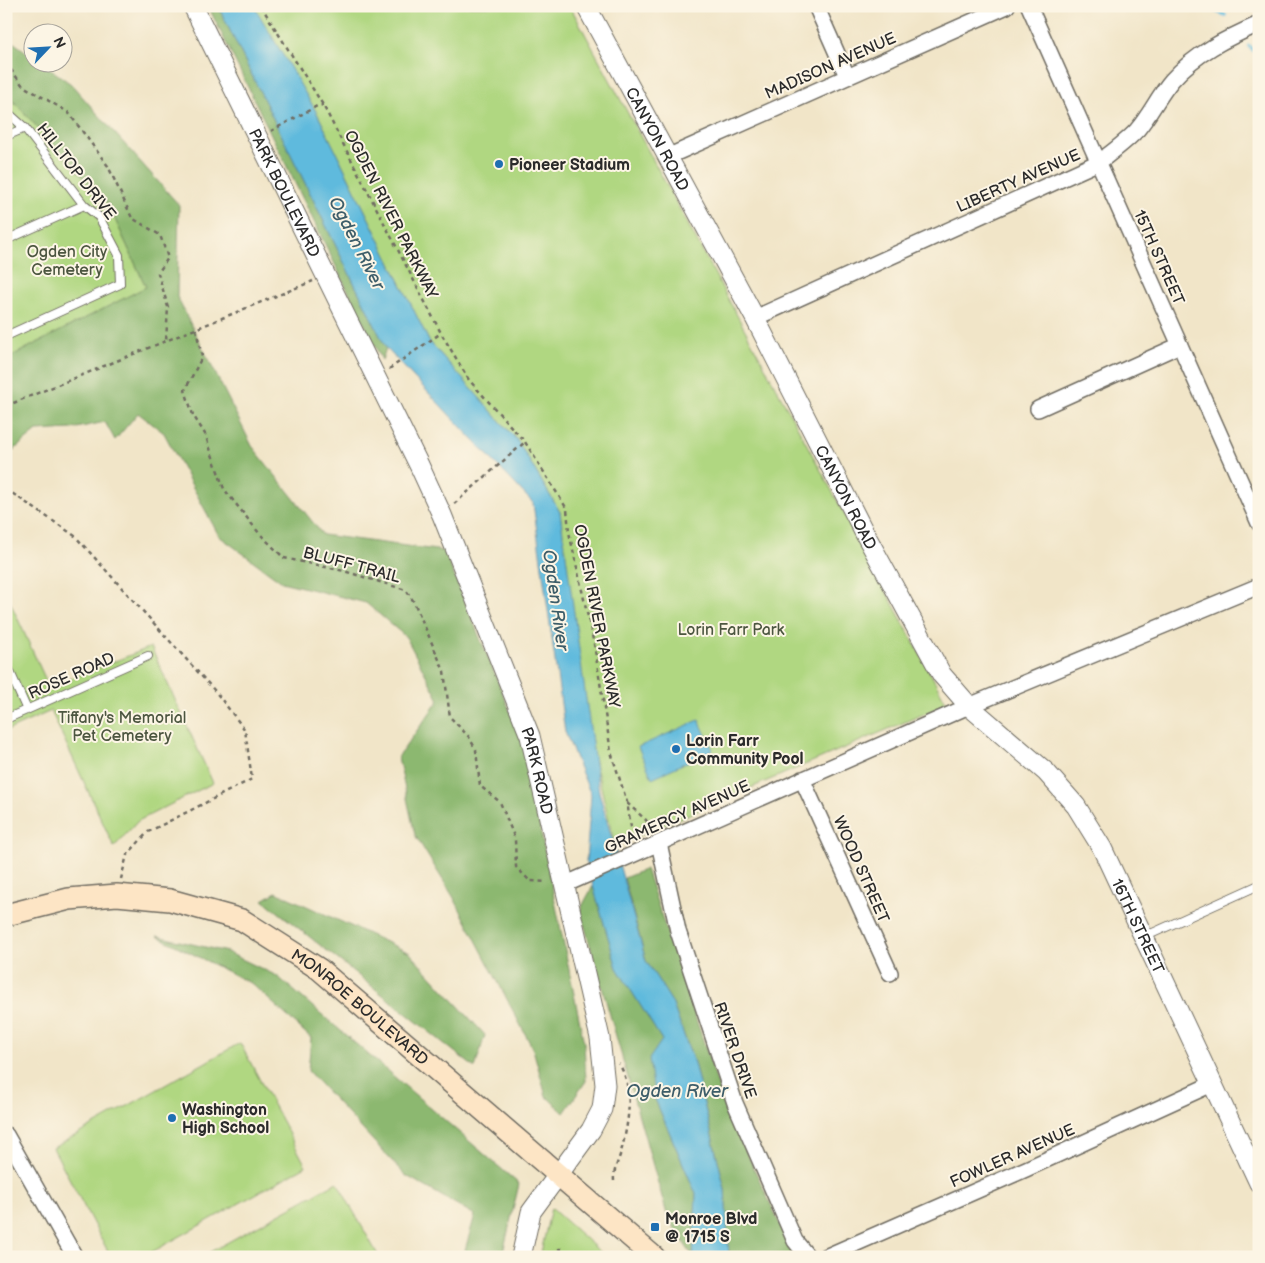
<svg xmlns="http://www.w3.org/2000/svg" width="1265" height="1263" viewBox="0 0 1265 1263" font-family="'Balsamiq Sans',sans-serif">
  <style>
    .green { fill: #b0d781; stroke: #6e8156 }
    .forest { fill: #8cb86f; stroke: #5c724d }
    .water { fill: #5fbadd; stroke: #457284 }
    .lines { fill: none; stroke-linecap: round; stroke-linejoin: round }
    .stream { stroke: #5fbadd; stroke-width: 4 }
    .service-casing { stroke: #706c62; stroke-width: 10 }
    .minor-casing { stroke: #706c62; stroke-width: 18 }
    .tertiary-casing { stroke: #706c62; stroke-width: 21 }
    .secondary-casing { stroke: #706c62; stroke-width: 24 }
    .path { stroke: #706c62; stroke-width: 2.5; stroke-dasharray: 4 4; stroke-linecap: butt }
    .service { stroke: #fff; stroke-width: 8 }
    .minor { stroke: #fff; stroke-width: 15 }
    .tertiary { stroke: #fff; stroke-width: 19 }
    .secondary { stroke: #fde5c5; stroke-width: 21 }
    .poi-dot { fill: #1f6fb2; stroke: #fcf5e5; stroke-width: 2 }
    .labels { text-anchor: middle; stroke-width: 4; stroke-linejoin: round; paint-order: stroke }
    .street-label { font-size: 16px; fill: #2b2b2b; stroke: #fcf5e5 }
    .poi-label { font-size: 16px; font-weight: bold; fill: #2b2b2b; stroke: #fcf5e5; text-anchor: start }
    .park-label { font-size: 16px; fill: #4c5640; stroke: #fcf5e5 }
    .water-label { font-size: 18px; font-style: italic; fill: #3d5d69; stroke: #fcf5e5 }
  </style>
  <rect width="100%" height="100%" fill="#fcf5e5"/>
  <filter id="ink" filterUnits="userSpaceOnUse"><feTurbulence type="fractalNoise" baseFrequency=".02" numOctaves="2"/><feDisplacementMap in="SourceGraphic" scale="10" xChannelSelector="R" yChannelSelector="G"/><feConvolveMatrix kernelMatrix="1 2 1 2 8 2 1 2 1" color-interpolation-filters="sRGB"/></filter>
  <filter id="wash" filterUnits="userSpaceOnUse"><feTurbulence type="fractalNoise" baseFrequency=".0096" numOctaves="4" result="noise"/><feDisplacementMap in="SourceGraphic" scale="20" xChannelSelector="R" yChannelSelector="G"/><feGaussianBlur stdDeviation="1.12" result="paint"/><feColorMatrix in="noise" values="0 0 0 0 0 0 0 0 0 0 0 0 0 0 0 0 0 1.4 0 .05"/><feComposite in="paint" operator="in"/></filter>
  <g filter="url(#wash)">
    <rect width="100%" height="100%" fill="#f1e5c8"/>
    <path class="green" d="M 253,6 L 570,6 L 947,704 L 615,846 L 588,733 L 560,512 L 517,440 L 429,341 L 317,113 Z
      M 6,93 L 108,204 L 146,287 L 6,359 Z
      M 6,593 L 49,687 L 151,647 L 213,783 L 138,821 L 114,847 L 51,711 L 6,731 Z
      M 240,1043 L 306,1166 L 143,1257 L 111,1257 L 53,1148 Z
      M 337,1182 L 379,1257 L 201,1257 Z
      M 551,1208 L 606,1257 L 540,1257 Z"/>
    <path class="forest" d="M 208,6 L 218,6 L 386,348 L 382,360 Z
      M 6,37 L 32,56 L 32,62 L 42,63 L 71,84 L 179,205 L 177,297 L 252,446 L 323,535 L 444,551 L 522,740 L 584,1043 L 586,1081 L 564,1113 L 546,1096 L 533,1049 L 454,898 L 415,835 L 398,757 L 439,700 L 406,637 L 366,603 L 282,582 L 219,536 L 164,433 L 138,413 L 115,440 L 105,422 L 72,429 L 37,431 L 6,456 L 6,359 L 146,287 L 108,204 L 6,93 Z
      M 646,869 L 725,1106 L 792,1250 L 798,1257 L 729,1257 L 725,1189 L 694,1063 L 672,1002 L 646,961 L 624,878 Z
      M 593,886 L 617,968 L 662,1040 L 655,1099 L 696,1194 L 693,1257 L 668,1218 L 580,910 Z
      M 276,892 L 410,953 L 485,1035 L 475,1068 L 263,900 Z
      M 157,936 L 227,952 L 277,976 L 519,1184 L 502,1257 L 463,1257 L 475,1215 L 405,1175 L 308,1071 L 311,1038 L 252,984 Z"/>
    <path class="water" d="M 218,6 L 253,6 L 257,11 L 317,113 L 429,341 L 517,440 L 560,512 L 599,792 L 646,961 L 672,1002 L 694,1063 L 725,1189 L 729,1257 L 693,1257 L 696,1194 L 655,1099 L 649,1059 L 662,1040 L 617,968 L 586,862 L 591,795 L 565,732 L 533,503 L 386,348 Z
      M 699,720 L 713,750 L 652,778 L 638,747 Z"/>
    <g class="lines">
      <path class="stream" d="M 1204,6 L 1225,15
        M 1249,46 L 1259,56"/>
    </g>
  </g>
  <g filter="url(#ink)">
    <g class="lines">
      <g class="service-casing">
        <path id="service" d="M 6,111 L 25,128 L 84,205 L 99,217 L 119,255 L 120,284 L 6,336
          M 6,136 L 25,128
          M 6,240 L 84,205
          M 6,663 L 27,710
          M 6,719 L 148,656
          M 1144,937 L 1259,885"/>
      </g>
      <g class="minor-casing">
        <path id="minor" d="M 816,6 L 847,76
          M 1029,6 L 1259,523
          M 667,157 L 1007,6
          M 755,318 L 1099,162 C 1112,152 1126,142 1137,130 C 1150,115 1159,95 1172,80 C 1196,53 1227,38 1259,24
          M 1038,409 L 1180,345
          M 802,779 L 890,973
          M 659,843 L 678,931 L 735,1103 L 795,1241 L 808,1257
          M 564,885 L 969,706 L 1259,586
          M 6,1135 L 75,1257
          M 825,1257 L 1026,1169 L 1212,1084"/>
      </g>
      <g class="tertiary-casing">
        <g id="tertiary">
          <path id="s1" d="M 193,6 L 419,465 L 442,515 L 530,736 L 600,1038 L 605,1085 L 602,1109 L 591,1130 L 531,1212 L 521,1257"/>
          <path id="s2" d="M 586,6 L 755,318 L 864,532 L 942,675 L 969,706 L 1046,772 L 1076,806 L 1102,848 L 1259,1183"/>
        </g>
      </g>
      <g class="secondary-casing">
        <g id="secondary">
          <path id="s3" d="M 6,915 L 69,899 L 117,895 L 170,900 L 242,920 L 319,969 L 654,1257"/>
        </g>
      </g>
      <path class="path" d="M 261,6 L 323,105 L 441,333 L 469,380 L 525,442 L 567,509 L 569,532 L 594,644 L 611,752 L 627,802 L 631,827 L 639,838
        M 6,63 L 23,86 L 68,112 L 108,166 L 132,218 L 160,235 L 168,258 L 158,273 L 168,307 L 166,341
        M 271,131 L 317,106 L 323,105
        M 196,329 L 202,357 L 185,390 L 193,415 L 205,434 L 224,489 L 259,533 L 284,558 L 344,571 L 406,590 L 414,602 L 444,671 L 450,717 L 469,737 L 476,750 L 480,786 L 500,802 L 515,839 L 516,867 L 530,881 L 547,882
        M 389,369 L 441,333
        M 6,406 L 313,281
        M 6,489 L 75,536 L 215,691 L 245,730 L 252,779 L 148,832 L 127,855 L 121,879
        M 454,504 L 525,442
        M 627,803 L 646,820 L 652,831
        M 614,1181 C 613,1171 618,1162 621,1152 C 628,1125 635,1089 619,1064
        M 555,1257 L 559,1249 L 563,1249 L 571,1257"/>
      <use href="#service" class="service"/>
      <use href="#minor" class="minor"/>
      <use href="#tertiary" class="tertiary"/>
      <use href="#secondary" class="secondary"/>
    </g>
  </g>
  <g class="poi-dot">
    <circle cx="499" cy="164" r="5"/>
    <circle cx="676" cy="749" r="5"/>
    <circle cx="172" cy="1118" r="5"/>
    <rect x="650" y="1222" width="10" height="10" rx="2.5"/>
  </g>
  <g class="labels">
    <g class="street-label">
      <text transform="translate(830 65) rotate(-24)" y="6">MADISON AVENUE</text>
      <text dy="6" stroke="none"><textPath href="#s2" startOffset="151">CANYON ROAD</textPath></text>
      <text transform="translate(77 171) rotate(52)" y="6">HILLTOP DRIVE</text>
      <text transform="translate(1018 180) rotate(-24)" y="6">LIBERTY AVENUE</text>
      <text dy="6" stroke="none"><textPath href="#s1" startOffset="208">PARK BOULEVARD</textPath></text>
      <text transform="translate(392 214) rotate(63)" y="6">OGDEN RIVER PARKWAY</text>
      <text transform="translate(1160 257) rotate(66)" y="6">15TH STREET</text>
      <text dy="6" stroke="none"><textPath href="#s2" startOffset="556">CANYON ROAD</textPath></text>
      <text transform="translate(352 564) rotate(15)" y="6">BLUFF TRAIL</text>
      <text transform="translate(598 616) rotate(79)" y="6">OGDEN RIVER PARKWAY</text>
      <text transform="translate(71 675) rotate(-24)" y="6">ROSE ROAD</text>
      <text dy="6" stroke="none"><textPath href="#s1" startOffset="840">PARK ROAD</textPath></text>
      <text transform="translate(677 816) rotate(-24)" y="6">GRAMERCY AVENUE</text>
      <text transform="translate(862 869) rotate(66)" y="6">WOOD STREET</text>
      <text dy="6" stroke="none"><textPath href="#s2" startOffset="1081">16TH STREET</textPath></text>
      <text dy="6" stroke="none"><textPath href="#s3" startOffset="388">MONROE BOULEVARD</textPath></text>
      <text transform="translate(736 1050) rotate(71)" y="6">RIVER DRIVE</text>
      <text transform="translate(1012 1155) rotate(-24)" y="6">FOWLER AVENUE</text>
    </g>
    <g class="poi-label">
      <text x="509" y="170">Pioneer Stadium</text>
      <text x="686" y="746">Lorin Farr<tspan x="686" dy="18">Community Pool</tspan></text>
      <text x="182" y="1115">Washington<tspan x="182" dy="18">High School</tspan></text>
      <text x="665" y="1224">Monroe Blvd<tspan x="665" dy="18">@ 1715 S</tspan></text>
    </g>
    <g class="park-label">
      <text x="67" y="257">Ogden City<tspan x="67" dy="18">Cemetery</tspan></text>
      <text x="731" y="635">Lorin Farr Park</text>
      <text x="122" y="723">Tiffany's Memorial<tspan x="122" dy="18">Pet Cemetery</tspan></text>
    </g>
    <g class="water-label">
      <text transform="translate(357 243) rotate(63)" y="6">Ogden River</text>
      <text transform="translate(556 600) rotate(82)" y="6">Ogden River</text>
      <text x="677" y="1097">Ogden River</text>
    </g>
  </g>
  <rect width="1265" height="1263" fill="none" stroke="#fcf5e5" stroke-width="25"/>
  <g transform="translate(48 48) rotate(65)"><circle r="24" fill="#fcf5e5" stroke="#a8a49b"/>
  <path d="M0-4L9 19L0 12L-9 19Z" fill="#1f6fb2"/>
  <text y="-8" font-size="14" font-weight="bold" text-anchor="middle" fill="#2b2b2b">N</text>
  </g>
</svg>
